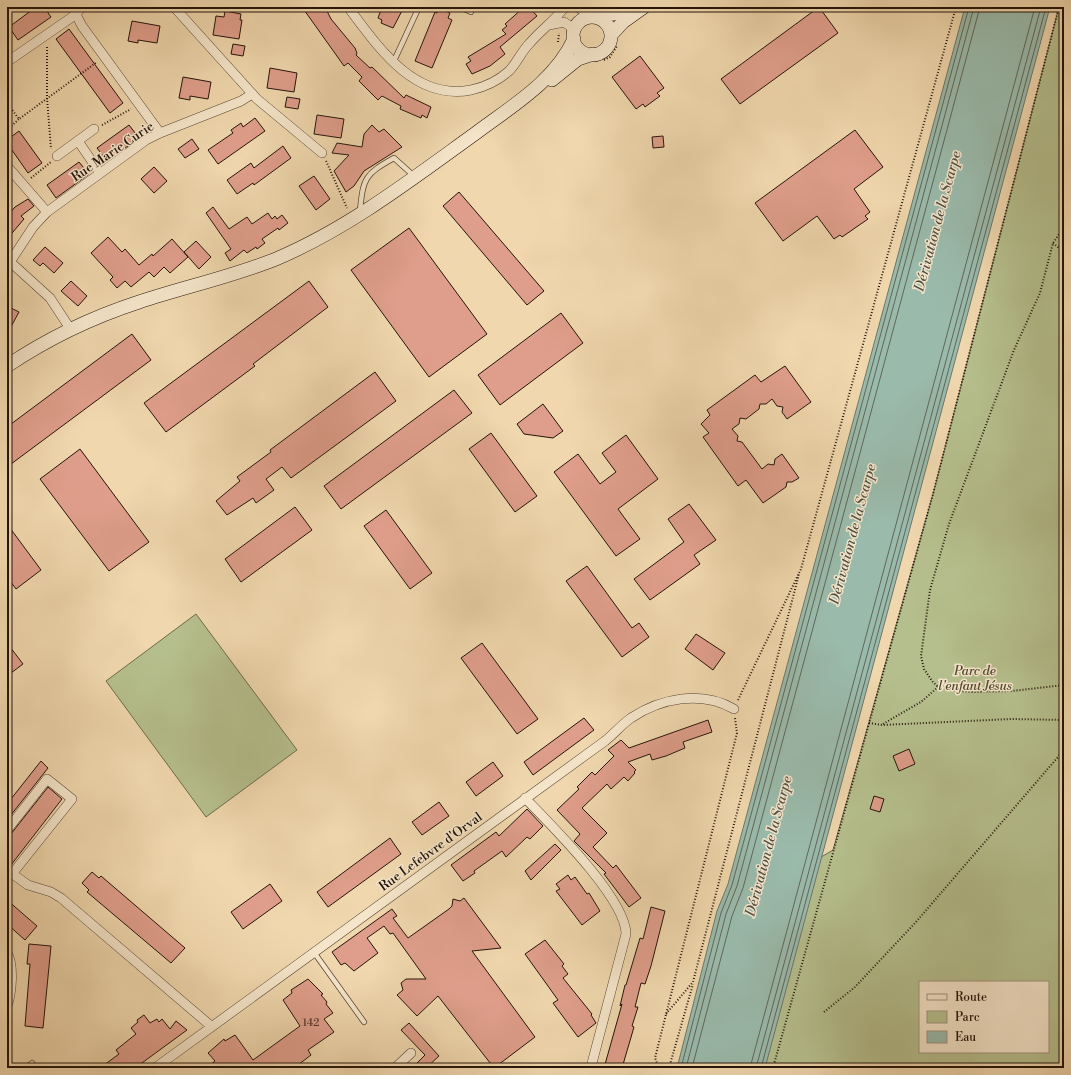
<svg xmlns="http://www.w3.org/2000/svg" width="1071" height="1075" viewBox="0 0 1071 1075" font-family="'Libre Bodoni',serif">
  <style>
    .green { fill: #b5bf8d; stroke: #6c6a4c; fill-rule: evenodd }
    .water { fill: #9abaab; stroke: #6b786b }
    .lines { fill: none; stroke-linecap: round; stroke-linejoin: round }
    .shore { stroke: #5f675b; stroke-width: 1 }
    .building { fill: #df9e8b; stroke: #24140b }
    .service-casing { stroke: #574534; stroke-width: 6 }
    .minor-casing { stroke: #574534; stroke-width: 10 }
    .secondary-casing { stroke: #24140b; stroke-width: 14 }
    .path { stroke: #24140b; stroke-width: 2; stroke-dasharray: 1 2; stroke-linecap: butt }
    .service { stroke: #f5e5ca; stroke-width: 4.5 }
    .minor { stroke: #f5e5ca; stroke-width: 9 }
    .secondary { stroke: #f5e5ca; stroke-width: 13 }
    .labels { text-anchor: middle; stroke-width: 3; stroke-linejoin: round; paint-order: stroke }
    .number-label { font-size: 11px; fill: #53362b }
    .street-label { font-size: 13px; fill: #24140b; stroke: #f5e5ca }
    .park-label { font-size: 13px; font-style: italic; fill: #504732; stroke: #f5e5ca }
    .water-label { font-size: 14px; font-style: italic; fill: #4d4e43; stroke: #f5e5ca }
  </style>
  <rect width="100%" height="100%" fill="#f0d7ad"/>
  <filter id="stains"><feTurbulence type="fractalNoise" baseFrequency=".005" numOctaves="4"/><feColorMatrix values="0 0 0 0 .2 0 0 0 0 .09 0 0 0 0 .02 0 0 0 .5 -.17"/></filter>
  <radialGradient id="worn" r=".72"><stop offset=".6" stop-color="#630" stop-opacity="0"/><stop offset="1" stop-color="#630" stop-opacity=".3"/></radialGradient>
  <path class="green" d="M 1059,7 L 1064,7 L 1064,1068 L 697,1068 L 742,904 L 833,850 L 933,494 ZM 920,982 L 1048,982 L 1048,1052 L 920,1052 Z
    M 196,614 L 297,750 L 206,817 L 106,681 Z"/>
  <path class="water" d="M 965,7 L 1050,7 L 765,1068 L 677,1068 L 717,911 L 728,884 Z"/>
  <g class="lines">
    <path class="shore" d="M 681,1068 L 721,913 L 732,885 L 969,7
      M 686,1068 L 726,914 L 737,886 L 974,7
      M 692,1068 L 732,916 L 743,888 L 980,7
      M 750,1068 L 1035,7
      M 756,1068 L 1041,7
      M 761,1068 L 1046,7"/>
  </g>
  <path class="building" d="M 36,7 L 44,7 L 51,17 L 18,40 L 9,27 Z
    M 302,7 L 325,7 L 331,19 L 355,48 L 357,53 L 356,55 L 370,68 L 372,67 L 404,98 L 406,95 L 431,107 L 427,118 L 422,115 L 421,118 L 400,109 L 401,106 L 382,96 L 378,100 L 359,81 L 362,77 L 348,63 L 344,66 Z
    M 382,7 L 404,7 L 393,28 L 381,23 L 382,20 L 378,18 Z
    M 529,7 L 537,16 L 500,47 L 505,54 L 490,66 L 472,74 L 466,64 L 471,61 L 468,57 L 506,34 L 502,30 L 507,26 L 505,24 L 523,8 L 525,10 Z
    M 819,7 L 838,33 L 740,104 L 721,79 Z
    M 439,8 L 450,13 L 448,18 L 452,20 L 432,68 L 415,61 L 435,12 L 437,13 Z
    M 225,11 L 241,14 L 240,20 L 242,20 L 239,39 L 213,35 L 216,16 L 224,17 Z
    M 132,21 L 160,26 L 157,43 L 138,40 L 138,43 L 128,41 Z
    M 69,29 L 123,103 L 110,113 L 56,39 Z
    M 233,44 L 245,46 L 243,56 L 231,54 Z
    M 640,56 L 664,88 L 657,93 L 660,96 L 645,107 L 643,104 L 636,109 L 612,77 Z
    M 270,68 L 297,73 L 294,92 L 267,88 Z
    M 183,77 L 211,82 L 208,99 L 190,96 L 190,100 L 179,98 Z
    M 287,97 L 300,99 L 298,109 L 285,107 Z
    M 317,115 L 344,119 L 341,138 L 314,134 Z
    M 255,118 L 265,131 L 218,164 L 208,150 L 233,133 L 231,130 L 241,123 L 243,127 Z
    M 129,125 L 139,138 L 107,161 L 97,148 Z
    M 372,125 L 379,132 L 384,129 L 402,147 L 364,171 L 354,186 L 346,192 L 334,171 L 349,155 L 332,153 L 337,143 L 362,147 L 364,134 Z
    M 855,130 L 883,167 L 854,189 L 870,212 L 865,216 L 868,219 L 842,237 L 840,235 L 834,239 L 817,216 L 783,241 L 755,203 Z
    M 19,131 L 42,163 L 28,173 L 7,143 L 7,140 Z
    M 663,136 L 664,147 L 653,148 L 652,137 Z
    M 192,139 L 199,149 L 185,158 L 178,149 Z
    M 283,146 L 291,158 L 254,185 L 253,183 L 237,194 L 227,180 L 251,163 L 254,168 Z
    M 79,162 L 89,174 L 56,198 L 47,185 Z
    M 154,167 L 167,181 L 154,193 L 141,179 Z
    M 314,176 L 330,199 L 316,210 L 299,186 Z
    M 459,192 L 544,291 L 527,305 L 443,206 Z
    M 28,199 L 34,206 L 21,216 L 24,219 L 7,239 L 7,216 L 15,207 Z
    M 213,207 L 229,229 L 247,217 L 252,224 L 268,213 L 272,219 L 275,216 L 277,219 L 282,215 L 288,223 L 279,230 L 278,228 L 262,239 L 265,243 L 257,249 L 256,247 L 247,253 L 244,250 L 230,261 L 225,253 L 231,249 L 206,213 Z
    M 409,228 L 487,334 L 429,377 L 351,270 Z
    M 108,237 L 122,252 L 125,249 L 139,265 L 152,254 L 153,256 L 172,239 L 188,257 L 170,273 L 164,267 L 154,277 L 149,272 L 131,287 L 125,281 L 117,288 L 110,280 L 113,277 L 91,253 Z
    M 196,241 L 211,257 L 199,269 L 184,252 Z
    M 45,247 L 63,263 L 54,273 L 43,263 L 40,266 L 33,260 Z
    M 71,281 L 87,296 L 78,306 L 61,291 Z
    M 309,281 L 328,307 L 253,364 L 255,366 L 166,432 L 144,403 Z
    M 7,306 L 19,312 L 7,334 Z
    M 561,313 L 583,343 L 500,405 L 478,375 Z
    M 132,334 L 151,360 L 7,467 L 7,427 Z
    M 785,366 L 811,402 L 787,419 L 782,412 L 783,407 L 777,406 L 772,399 L 766,404 L 760,404 L 759,409 L 746,419 L 740,418 L 739,424 L 732,429 L 738,436 L 737,441 L 742,442 L 762,469 L 768,464 L 774,465 L 775,459 L 782,454 L 799,478 L 792,482 L 787,482 L 786,487 L 763,503 L 746,480 L 738,486 L 703,437 L 709,433 L 701,424 L 710,415 L 707,410 L 755,375 L 761,382 Z
    M 375,372 L 396,401 L 291,478 L 282,467 L 266,479 L 274,490 L 256,503 L 253,498 L 227,515 L 216,501 L 240,481 L 237,477 L 271,452 L 270,450 Z
    M 454,390 L 472,413 L 341,509 L 324,486 Z
    M 543,404 L 563,431 L 553,438 L 524,434 L 517,424 Z
    M 491,433 L 537,496 L 515,512 L 469,449 Z
    M 626,435 L 658,479 L 618,509 L 640,539 L 616,556 L 554,472 L 578,454 L 600,484 L 616,472 L 602,453 Z
    M 80,449 L 149,542 L 109,571 L 40,479 Z
    M 689,504 L 716,540 L 694,555 L 700,564 L 650,600 L 634,579 L 684,542 L 668,519 Z
    M 295,507 L 312,530 L 241,582 L 225,559 Z
    M 386,510 L 432,573 L 410,589 L 364,526 Z
    M 7,524 L 41,570 L 16,589 L 7,577 Z
    M 587,566 L 632,628 L 639,623 L 649,637 L 622,657 L 566,581 Z
    M 696,634 L 725,653 L 713,670 L 685,649 Z
    M 7,643 L 23,664 L 7,676 Z
    M 482,643 L 538,719 L 517,734 L 461,658 Z
    M 584,718 L 594,730 L 533,775 L 524,762 Z
    M 708,720 L 712,732 L 683,742 L 685,748 L 666,756 L 652,760 L 650,754 L 628,762 L 636,770 L 634,772 L 635,773 L 628,781 L 624,777 L 611,789 L 607,784 L 582,808 L 607,833 L 593,847 L 613,868 L 616,865 L 641,898 L 629,907 L 604,874 L 606,873 L 574,841 L 580,834 L 557,810 L 579,789 L 577,787 L 592,772 L 595,775 L 614,756 L 608,750 L 621,740 L 629,748 Z
    M 909,749 L 915,764 L 899,771 L 893,756 Z
    M 41,761 L 48,768 L 7,820 L 7,804 Z
    M 493,762 L 503,776 L 476,796 L 466,782 Z
    M 48,787 L 62,799 L 11,865 L 7,864 L 7,839 Z
    M 874,796 L 884,799 L 880,812 L 870,809 Z
    M 439,802 L 449,816 L 422,835 L 412,822 Z
    M 527,809 L 543,826 L 530,839 L 527,837 L 506,857 L 502,851 L 474,871 L 475,873 L 463,881 L 451,865 L 496,832 L 499,836 Z
    M 390,838 L 401,854 L 328,907 L 317,892 Z
    M 555,844 L 561,850 L 531,880 L 525,871 Z
    M 92,872 L 99,878 L 101,876 L 185,948 L 171,963 L 87,892 L 89,890 L 82,883 Z
    M 568,875 L 571,880 L 575,877 L 587,894 L 589,893 L 600,911 L 582,925 L 556,891 L 560,889 L 556,884 Z
    M 270,884 L 282,901 L 243,929 L 231,912 Z
    M 464,898 L 501,948 L 472,951 L 535,1037 L 494,1068 L 438,996 L 417,1016 L 397,995 L 403,990 L 401,983 L 406,979 L 426,979 L 393,933 L 390,934 L 384,926 L 367,938 L 378,953 L 354,971 L 345,963 L 341,965 L 332,952 L 392,909 L 397,916 L 393,918 L 408,938 L 449,909 L 452,906 L 453,899 L 460,901 Z
    M 7,900 L 37,926 L 25,940 L 7,924 Z
    M 651,907 L 665,911 L 651,966 L 645,984 L 641,983 L 635,1007 L 638,1007 L 632,1026 L 634,1027 L 622,1068 L 604,1068 L 622,1004 L 620,1006 L 625,985 L 626,985 L 640,938 L 643,939 Z
    M 545,940 L 564,964 L 562,966 L 568,974 L 563,978 L 592,1014 L 591,1015 L 596,1023 L 578,1037 L 553,1003 L 558,1000 L 525,954 Z
    M 29,944 L 51,946 L 43,1028 L 25,1026 L 30,964 L 27,964 Z
    M 308,979 L 323,994 L 321,995 L 327,1002 L 326,1004 L 333,1013 L 324,1019 L 334,1032 L 308,1050 L 311,1055 L 294,1068 L 206,1068 L 215,1061 L 208,1053 L 224,1039 L 225,1041 L 235,1035 L 253,1060 L 300,1026 L 283,1000 L 292,993 L 291,990 Z
    M 144,1015 L 150,1023 L 157,1019 L 159,1022 L 162,1019 L 170,1029 L 176,1021 L 187,1030 L 135,1068 L 100,1068 L 119,1054 L 116,1050 L 136,1034 L 131,1028 L 138,1022 L 137,1020 Z
    M 409,1023 L 439,1056 L 426,1068 L 412,1068 L 425,1055 L 401,1030 Z"/>
  <g class="lines">
    <g class="service-casing">
      <path id="service" d="M 460,7 L 471,12
        M 393,63 L 419,7
        M 360,211 C 363,178 365,174 394,158 L 414,176
        M 313,951 L 364,1022
        M 164,1061 L 169,1068
        M 26,1068 L 32,1063"/>
    </g>
    <g class="minor-casing">
      <path id="minor" d="M 72,7 L 82,26 L 160,133
        M 174,7 L 257,99 L 322,153
        M 348,7 C 378,47 414,101 471,90 C 485,87 499,80 509,71 C 517,63 521,52 529,44 C 540,31 554,21 565,7
        M 578,7 L 591,17
        M 549,25 L 564,22 L 571,27 L 573,33
        M 7,62 L 75,15 L 82,7
        M 78,141 L 100,173
        M 57,156 L 94,129
        M 7,166 L 47,212
        M 7,259 L 50,298 L 71,330
        M 10,262 L 33,227 L 47,212 L 146,140 L 160,133 L 241,101 L 252,94
        M 525,798 C 551,825 626,899 626,934 L 591,1067
        M 7,830 L 47,779 L 72,799 L 12,874
        M 7,870 L 28,885 L 51,892 L 61,898 L 211,1026
        M 7,953 C 14,964 12,993 7,1006
        M 155,1068 L 605,741 C 614,734 621,725 631,718 C 661,698 702,690 734,709
        M 395,1068 L 411,1053"/>
    </g>
    <g class="secondary-casing">
      <path id="secondary" d="M 594,17 L 613,14 L 628,7
        M573 36a19 19 0 1 1 38 0a19 19 0 1 1-38 0Z
        M 611,35 L 623,22 L 644,7
        M 552,80 L 578,59 L 593,54
        M 7,366 C 47,339 93,317 139,302 C 184,287 231,277 276,259 C 349,228 412,179 476,133 C 512,106 555,81 574,39"/>
    </g>
    <path class="path" d="M 558,42 L 559,33
      M 47,47 L 47,98 L 51,149
      M 604,60 L 610,57 L 617,46
      M 7,103 L 19,119 L 97,62
      M 102,125 L 131,109
      M 7,130 L 19,119
      M 326,161 L 347,208
      M 31,178 L 51,162
      M 1064,227 L 1053,243 L 1040,293 L 1014,350 L 949,524 L 930,590 L 921,656 L 924,669 L 932,681 L 938,687 L 951,690 L 971,692 L 1012,691 L 1064,685
      M 1053,243 L 1064,252
      M 738,700 L 801,569 L 956,7
      M 869,723 L 882,725 L 1011,719 L 1064,720
      M 883,724 L 921,702 L 938,687
      M 824,1012 L 855,987 L 916,922 L 1064,750
      M 666,1014 L 693,982 L 799,574
      M 659,1068 L 655,1058 L 737,733 L 735,718
      M 669,1068 L 693,984
      M 773,1068 L 933,494 L 1059,7"/>
    <use href="#service" class="service"/>
    <use href="#minor" class="minor"/>
    <use href="#secondary" class="secondary"/>
  </g>
  <g class="labels">
    <g class="number-label">
      <text x="311" y="1026">142</text>
    </g>
    <g class="street-label">
      <text transform="translate(112 151) rotate(-34)" y="5">Rue Marie Curie</text>
      <text transform="translate(430 851) rotate(-36)" y="5">Rue Lefebvre d'Orval</text>
    </g>
    <g class="park-label">
      <text x="975" y="675">Parc de<tspan x="975" dy="15">l'enfant Jésus</tspan></text>
    </g>
    <g class="water-label">
      <text transform="translate(937 221) rotate(-75)" y="5">Dérivation de la Scarpe</text>
      <text transform="translate(852 534) rotate(-75)" y="5">Dérivation de la Scarpe</text>
      <text transform="translate(768 846) rotate(-75)" y="5">Dérivation de la Scarpe</text>
    </g>
  </g>
  <rect width="1071" height="1075" fill="none" stroke="#f0d7ad" stroke-width="24"/>
  <rect x="8" y="8" width="1055" height="1059" fill="none" stroke="#24140b" stroke-width="2"/>
  <rect x="12" y="12" width="1047" height="1051" fill="none" stroke="#24140b"/>
  <rect x="919" y="981" width="130" height="72" fill="#f5e5ca" stroke="#a1917e"/>
  <rect x="927" y="994" width="20" height="6" fill="#f5e5ca" stroke="#a1917e"/>
  <text x="955" y="1001" font-size="12" fill="#24140b">Route</text>
  <rect x="927" y="1011" width="20" height="12" fill="#b5bf8d" stroke="#a1917e"/>
  <text x="955" y="1021" font-size="12" fill="#24140b">Parc</text>
  <rect x="927" y="1031" width="20" height="12" fill="#9abaab" stroke="#a1917e"/>
  <text x="955" y="1041" font-size="12" fill="#24140b">Eau</text>
  <rect width="100%" height="100%" filter="url(#stains)"/>
  <rect width="100%" height="100%" fill="url(#worn)"/>
</svg>
